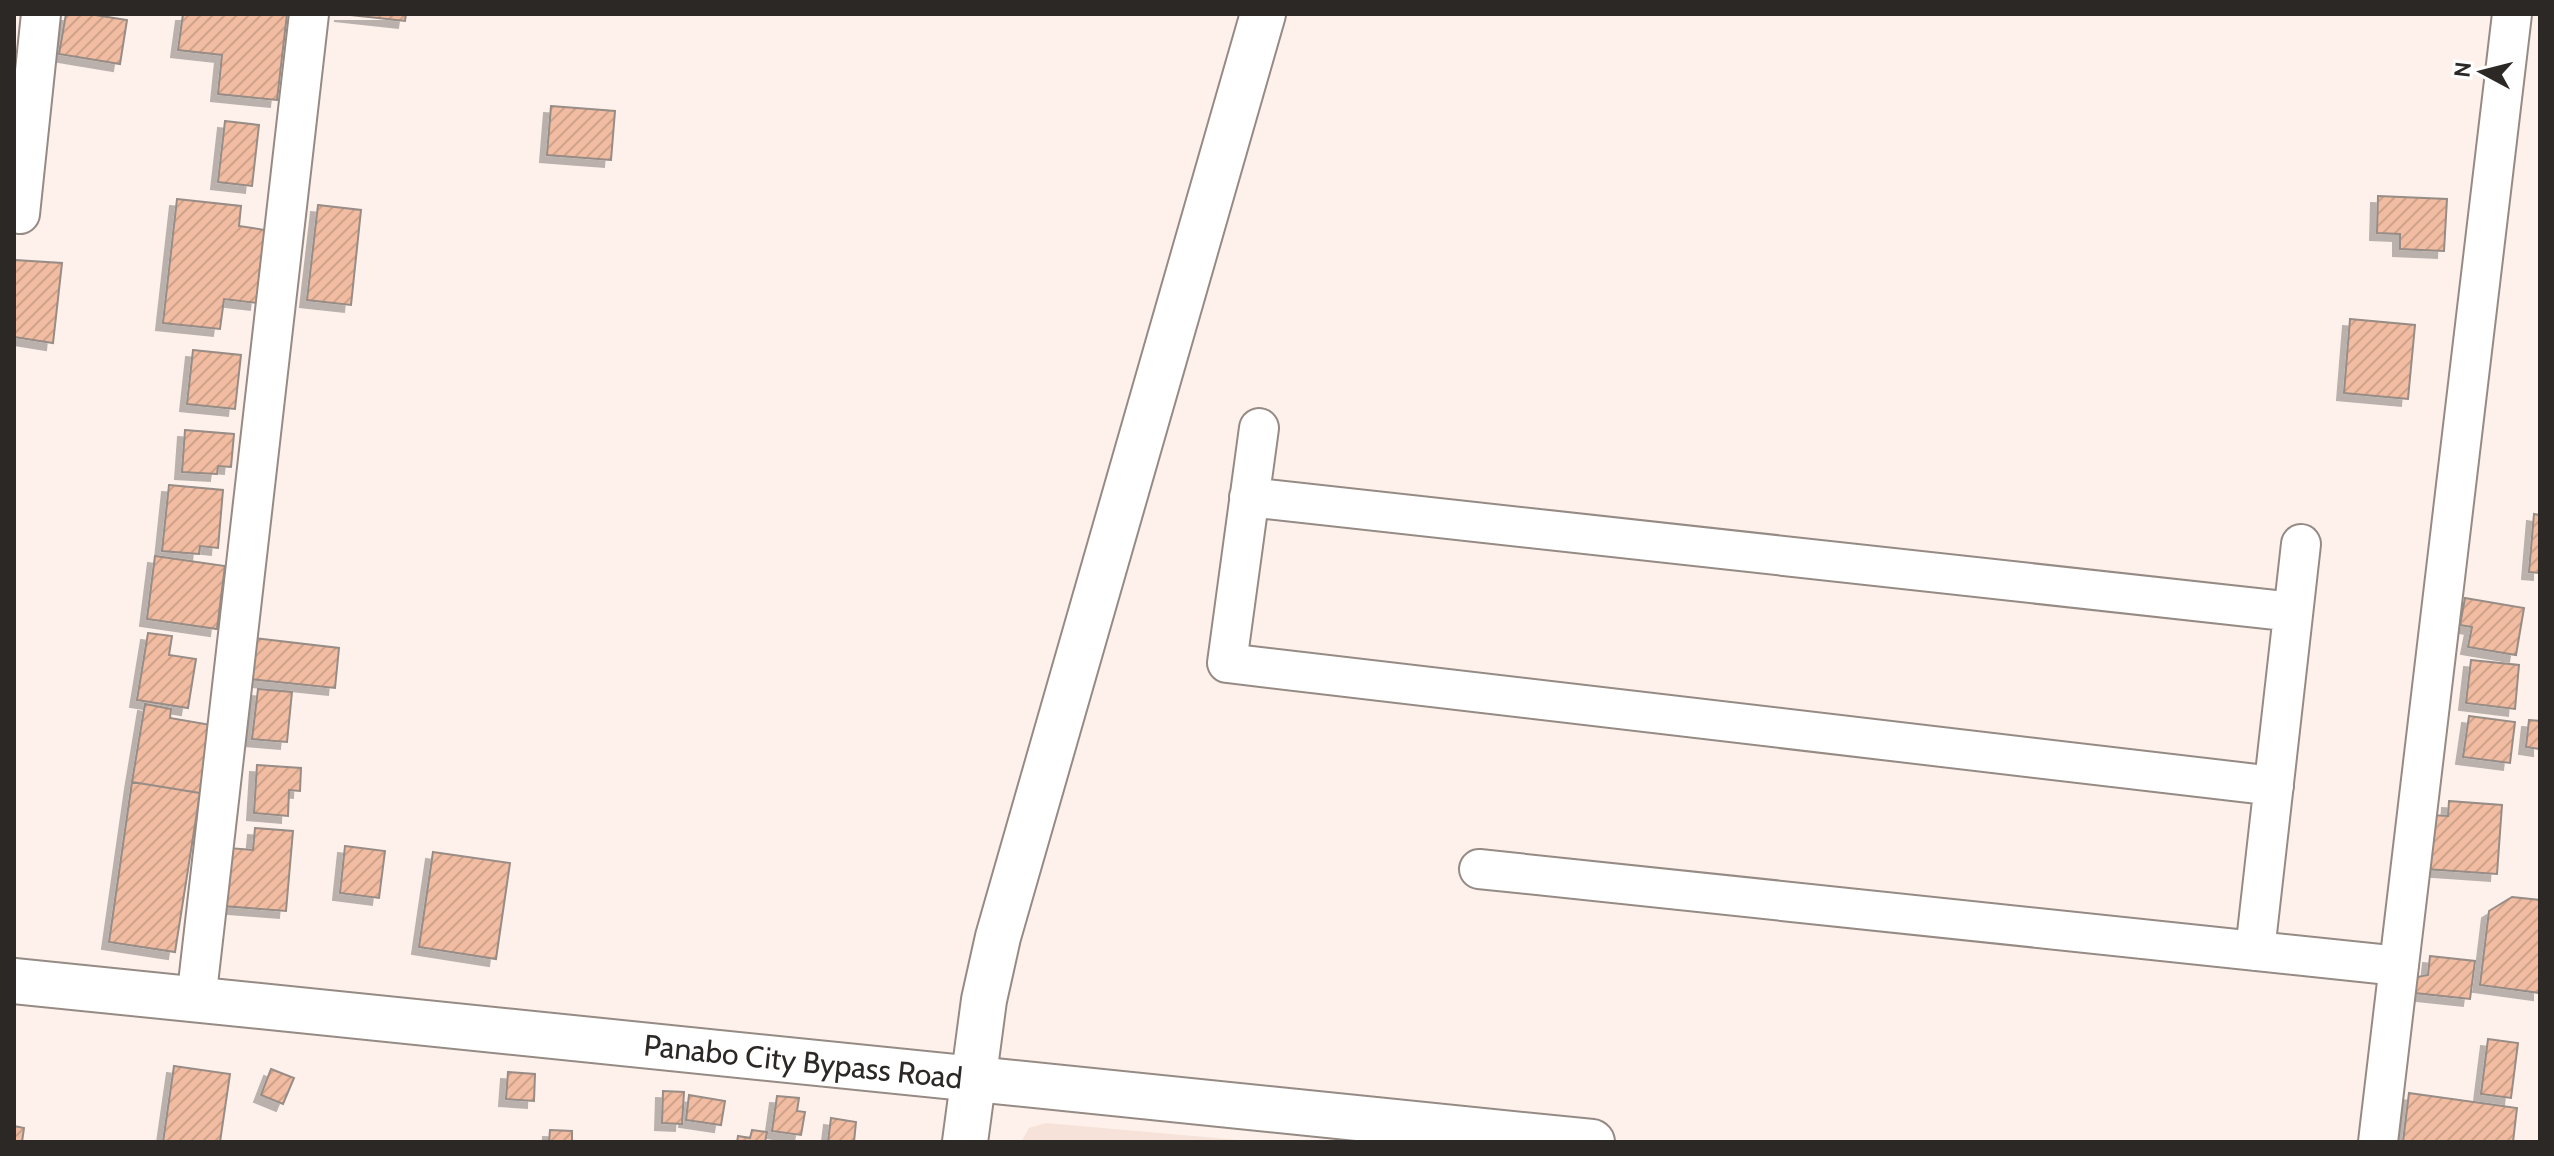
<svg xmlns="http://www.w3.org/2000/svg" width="2554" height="1156" viewBox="0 0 2554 1156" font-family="Cabin,sans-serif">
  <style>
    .built { fill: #f6e2d8 }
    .building { fill: url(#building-hatch); stroke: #978c86; stroke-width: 2; filter: url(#shadow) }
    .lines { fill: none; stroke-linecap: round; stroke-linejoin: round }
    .minor-casing { stroke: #958a84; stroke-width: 42 }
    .tertiary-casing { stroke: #958a84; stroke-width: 48 }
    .secondary-casing { stroke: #958a84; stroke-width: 48 }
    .minor { stroke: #fff; stroke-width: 38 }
    .tertiary { stroke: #fff; stroke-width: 44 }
    .secondary { stroke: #fff; stroke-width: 44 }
    .labels { text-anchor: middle; stroke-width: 6; stroke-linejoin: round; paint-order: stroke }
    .street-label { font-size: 30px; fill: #2c2825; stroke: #fff }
  </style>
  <defs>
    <pattern id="building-hatch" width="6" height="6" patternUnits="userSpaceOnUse" patternTransform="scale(2)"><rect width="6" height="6" fill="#f1bca1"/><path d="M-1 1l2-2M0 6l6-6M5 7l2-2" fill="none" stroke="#cfa28a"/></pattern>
    <filter id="shadow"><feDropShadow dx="-7" dy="7" stdDeviation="0" flood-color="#0004"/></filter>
  </defs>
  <rect width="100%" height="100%" fill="#fef1eb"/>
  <path class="built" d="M 1046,1123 L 1261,1142 L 1021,1142 L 1029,1128 Z"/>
  <path class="building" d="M 66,14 L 89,14 L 127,20 L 120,64 L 59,54 Z
    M 183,14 L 287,14 L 277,100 L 218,94 L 222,55 L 178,50 Z
    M 341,14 L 406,14 L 405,21 Z
    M 551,106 L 615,111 L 611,160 L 547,155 Z
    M 225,121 L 259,125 L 252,186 L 218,182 Z
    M 2378,196 L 2447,199 L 2444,251 L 2400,249 L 2400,234 L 2377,233 Z
    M 177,199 L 241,206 L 239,226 L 265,230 L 257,303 L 224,299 L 220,329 L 163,323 Z
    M 318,205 L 361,210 L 351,305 L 307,300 Z
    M 15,260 L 62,263 L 53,343 L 14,337 Z
    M 2350,319 L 2415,325 L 2408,399 L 2344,393 Z
    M 193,350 L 241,355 L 235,409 L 187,404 Z
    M 185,430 L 234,434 L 231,467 L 218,466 L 217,474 L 182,472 Z
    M 169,485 L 223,490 L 218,548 L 200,546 L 199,554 L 162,551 Z
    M 2534,514 L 2540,515 L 2540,573 L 2529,572 Z
    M 155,556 L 225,566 L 217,629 L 147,619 Z
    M 2465,598 L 2524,608 L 2516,655 L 2468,647 L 2472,627 L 2460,625 Z
    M 148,633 L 172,636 L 169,655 L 196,659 L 188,708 L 137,700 Z
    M 254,638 L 339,648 L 335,688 L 250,679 Z
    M 2471,660 L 2519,665 L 2515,709 L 2466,703 Z
    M 258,689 L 292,692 L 287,742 L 252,739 Z
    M 145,704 L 171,709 L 170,718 L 211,725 L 200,793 L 132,782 Z
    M 2469,716 L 2515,722 L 2510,763 L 2463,757 Z
    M 2529,720 L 2540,721 L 2540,749 L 2526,747 Z
    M 257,765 L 301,768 L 300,791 L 289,790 L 288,816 L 254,813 Z
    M 132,782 L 200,793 L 175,952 L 109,942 Z
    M 2449,801 L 2502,805 L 2497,874 L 2426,869 L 2431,815 L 2448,816 Z
    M 255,828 L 293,831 L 286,911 L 223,906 L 229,848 L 253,850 Z
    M 345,846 L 385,851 L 379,898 L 340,893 Z
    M 433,852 L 510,863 L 496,959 L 419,947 Z
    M 2512,897 L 2540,900 L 2540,993 L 2480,985 L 2489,911 Z
    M 2430,956 L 2475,961 L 2470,999 L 2415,993 L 2417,977 L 2428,975 Z
    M 2488,1039 L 2518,1043 L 2511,1098 L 2481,1094 Z
    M 174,1066 L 230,1074 L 220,1142 L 163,1142 Z
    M 271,1069 L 294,1078 L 283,1104 L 261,1095 Z
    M 508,1072 L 535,1074 L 534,1101 L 506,1099 Z
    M 663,1091 L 684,1092 L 682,1124 L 662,1123 Z
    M 2409,1093 L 2517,1108 L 2513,1142 L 2403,1142 Z
    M 689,1095 L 725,1101 L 721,1125 L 686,1120 Z
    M 777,1096 L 799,1098 L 797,1111 L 805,1112 L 801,1135 L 772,1131 Z
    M 831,1118 L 856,1122 L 854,1142 L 828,1142 Z
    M 14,1126 L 24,1128 L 22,1142 L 14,1142 Z
    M 550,1130 L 572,1131 L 572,1142 L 549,1142 Z
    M 752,1130 L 767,1132 L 765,1142 L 737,1142 L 738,1136 L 750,1138 Z"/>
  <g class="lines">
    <g class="minor-casing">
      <path id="minor" d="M 20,214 L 41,14
        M 1259,428 L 1227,663 L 2274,786
        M 1249,497 L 2293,612
        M 1479,869 L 2399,966
        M 2255,951 L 2301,544
        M 196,1001 L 309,14
        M 2378,1142 L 2512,14"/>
    </g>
    <g class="tertiary-casing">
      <path id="tertiary" d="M 965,1142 L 984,1000 L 998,937 L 1263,14"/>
    </g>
    <g class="secondary-casing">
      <path id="secondary" d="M 14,981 L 1592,1142"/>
    </g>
    <use href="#minor" class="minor"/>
    <use href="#tertiary" class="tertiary"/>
    <use href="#secondary" class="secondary"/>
  </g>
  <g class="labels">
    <g class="street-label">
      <text transform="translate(803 1062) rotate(6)" y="10">Panabo City Bypass Road</text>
    </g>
  </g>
  <rect width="2554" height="1156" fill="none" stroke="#2c2825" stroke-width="32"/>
  <g transform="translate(2482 72) rotate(277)" stroke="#ffffff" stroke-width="6" paint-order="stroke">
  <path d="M0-6L14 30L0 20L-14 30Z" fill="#2c2825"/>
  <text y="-12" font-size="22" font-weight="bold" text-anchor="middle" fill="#2c2825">N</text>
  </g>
</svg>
